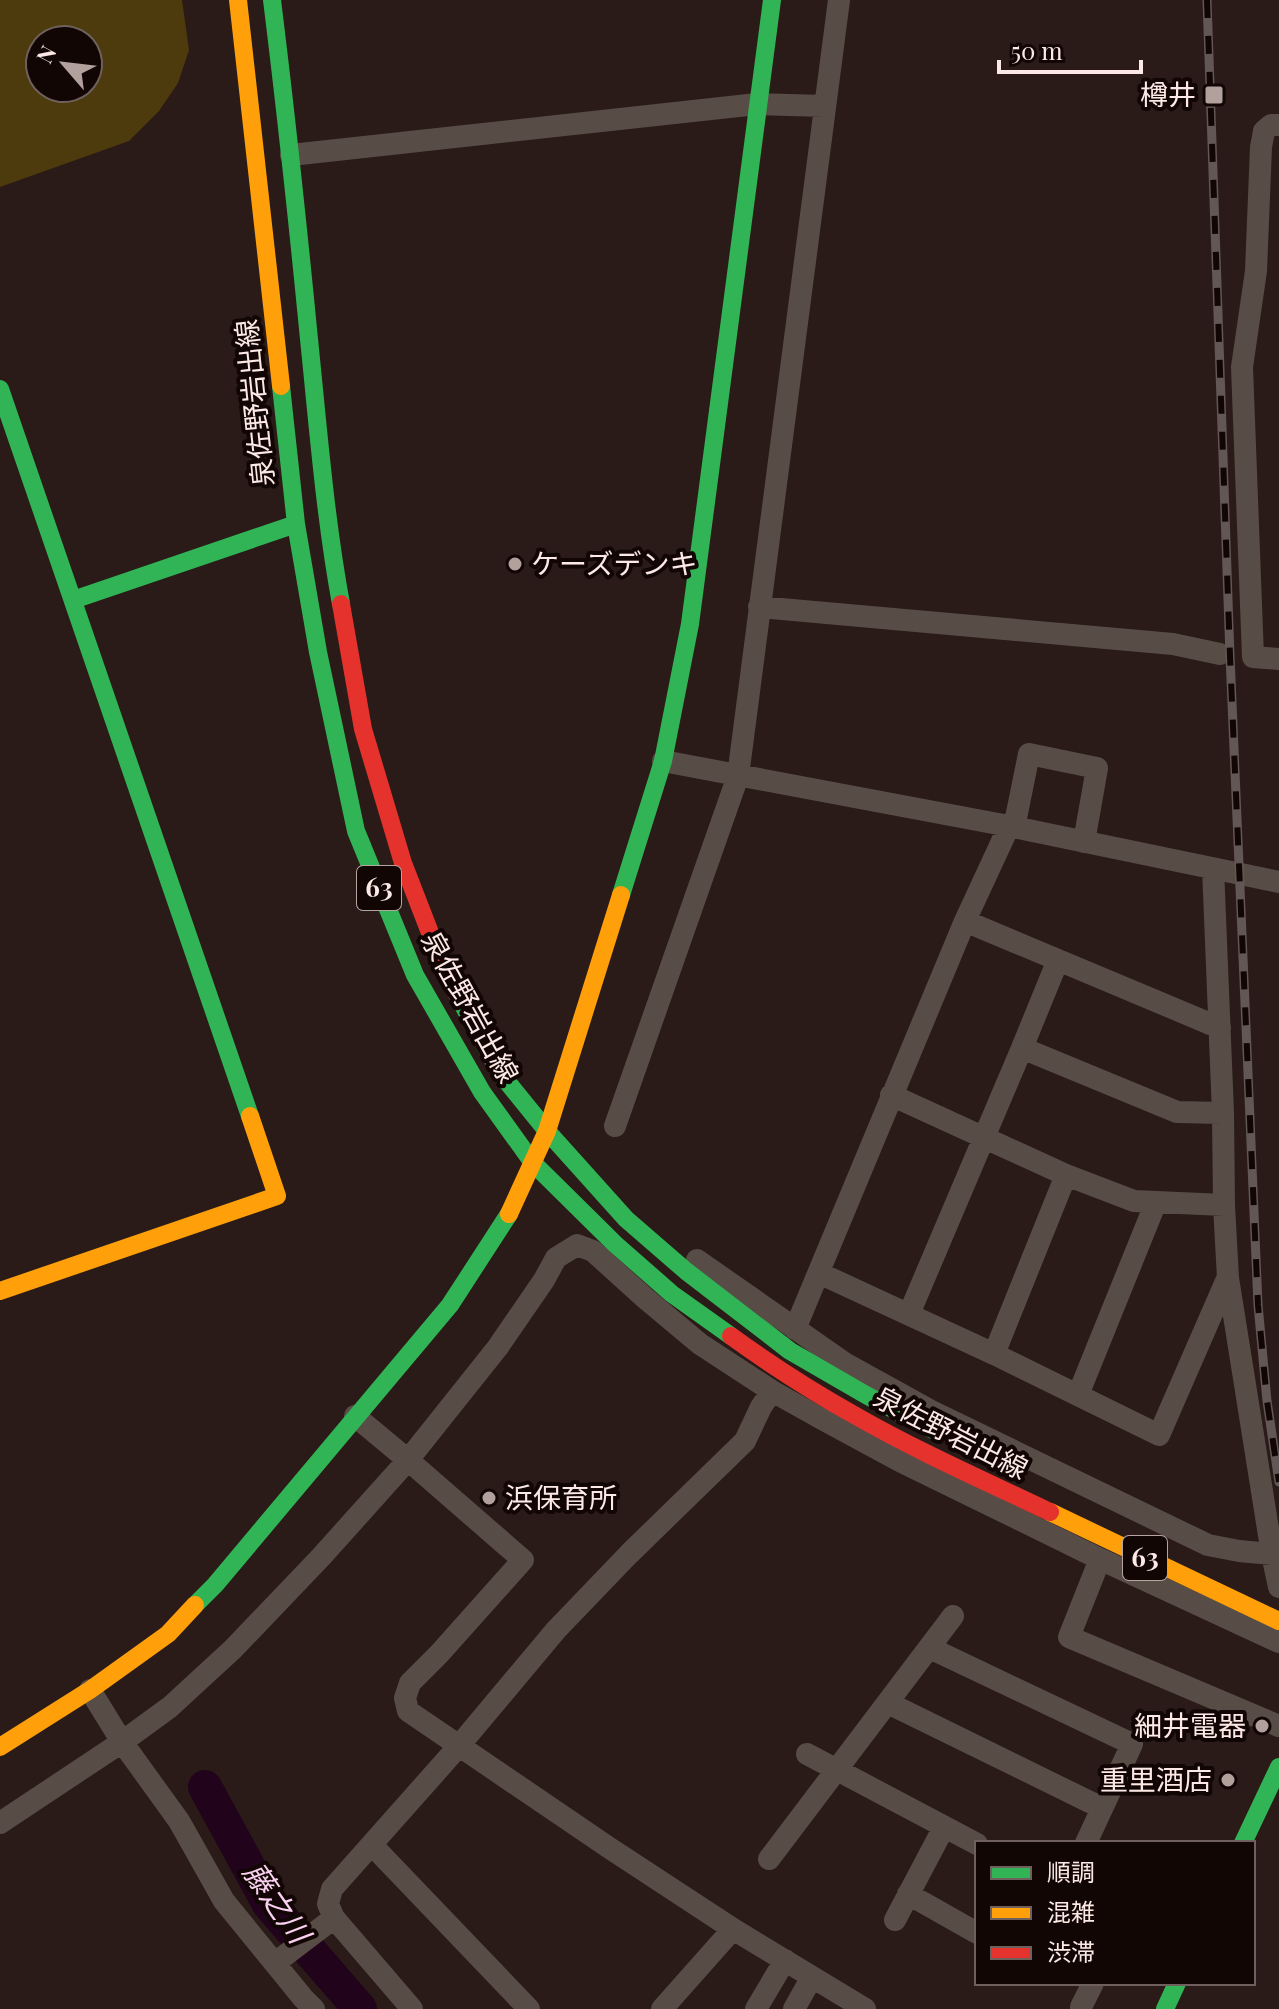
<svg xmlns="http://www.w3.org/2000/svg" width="1279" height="2009" viewBox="0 0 1279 2009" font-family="'Playfair Display','Noto Sans JP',serif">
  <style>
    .green { fill: #4d3b0d; fill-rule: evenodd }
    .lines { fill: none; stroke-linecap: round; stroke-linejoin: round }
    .river { stroke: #21031c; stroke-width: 34 }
    .street { stroke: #584d46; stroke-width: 22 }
    .fast { stroke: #30b455; stroke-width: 18 }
    .slow { stroke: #ff9f0a; stroke-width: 18 }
    .jam { stroke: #e5322d; stroke-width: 18 }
    .rail-casing { stroke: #625754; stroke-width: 9 }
    .rail { stroke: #110604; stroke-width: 6; stroke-dasharray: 18; stroke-linecap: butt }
    .poi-dot { fill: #b2a09d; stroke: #110604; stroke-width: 3 }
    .labels { text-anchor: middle; stroke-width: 8; stroke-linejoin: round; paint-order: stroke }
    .shield { fill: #110604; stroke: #b6a4a1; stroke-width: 2 }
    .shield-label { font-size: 26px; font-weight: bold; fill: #fce8e4 }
    .poi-label { font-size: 28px; fill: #fce8e4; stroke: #110604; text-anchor: end }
    .street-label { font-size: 28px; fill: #fce8e4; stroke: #110604 }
    .water-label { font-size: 30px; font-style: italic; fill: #f9d1f0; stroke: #110604 }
  </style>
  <rect width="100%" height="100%" fill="#2a1b18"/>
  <path class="green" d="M 0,0 L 182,0 L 189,50 L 178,83 L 159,111 L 129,141 L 0,187 ZM 40,40 L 88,40 L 88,88 L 40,88 Z"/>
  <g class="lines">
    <path class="river" d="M 205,1787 L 269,1904 L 360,2009"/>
    <path class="street" d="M 1279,125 L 1271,125 L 1264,131 L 1261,147 L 1256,271 L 1242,367 L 1253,657 L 1279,659
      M 291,155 L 757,104 L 825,106
      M 759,607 L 1173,644 L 1220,654
      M 663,761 L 1009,826 L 1279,882
      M 1213,868 L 1223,1113 L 1224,1205 L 1228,1278 L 1272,1554 L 1279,1587
      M 965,921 L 1220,1028
      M 1022,1048 L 1058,960
      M 891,1095 L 1066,1175 L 1134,1201 L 1224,1205
      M 615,1126 L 738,776 L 839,0
      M 697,1260 L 846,1364 L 931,1411 L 1208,1545 L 1239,1551 L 1272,1554
      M 819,1273 L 994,1354 L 1159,1435 L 1227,1279
      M 909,1314 L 1022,1048 L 1177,1112 L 1223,1113
      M 795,1329 L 965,921 L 1009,826 L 1016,818 L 1029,754 L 1097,768 L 1084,842
      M 994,1354 L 1066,1175
      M 1078,1395 L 1156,1202
      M 355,1416 L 408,1460 L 523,1560 L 439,1654 L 410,1683 L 405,1698 L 408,1711 L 608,1847 L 733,1929 L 865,2009
      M 1100,1559 L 1069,1637 L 1279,1726
      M 930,1648 L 1132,1744 L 1086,1843
      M 90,1690 L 122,1742 L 179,1821 L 224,1901 L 303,1998 L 314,2009
      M 888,1703 L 1102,1808
      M 807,1754 L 977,1844
      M 0,1823 L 122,1742 L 170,1707 L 233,1649 L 321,1557 L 408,1460 L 498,1347 L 544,1280 L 556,1258 L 577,1245 L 593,1251 L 645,1298 L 700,1344 L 772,1391 L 822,1419 L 900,1461 L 1100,1559 L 1279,1642
      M 372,1845 L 529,2009
      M 769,1859 L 953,1616
      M 908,1894 L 977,1933
      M 895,1920 L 944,1827
      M 275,1963 L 334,1918
      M 1081,2007 L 1093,1983
      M 412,2009 L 334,1918 L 328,1904 L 332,1889 L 458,1747 L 556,1630 L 629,1554 L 745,1441 L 761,1407 L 772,1391
      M 662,2009 L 733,1929
      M 756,2009 L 785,1960
      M 794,2009 L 812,1977"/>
    <path class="fast" d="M 272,0 C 286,113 298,226 309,339 C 318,427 325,517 341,604
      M 281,386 L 296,524 L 318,652 L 356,831 L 415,975 L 482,1092 L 533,1163 L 615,1244 L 672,1294 L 731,1336
      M 0,389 L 250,1116
      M 73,600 L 296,524
      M 621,895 L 663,761 L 690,624 L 772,0
      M 457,994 L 500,1073 L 547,1131 L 626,1219 L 686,1271 L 790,1351 L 866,1395 L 933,1430
      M 195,1605 L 215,1585 L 450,1305 L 509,1214
      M 1243,1843 L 1279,1767
      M 1165,2009 L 1177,1983"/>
    <path class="slow" d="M 238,0 L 281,386
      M 509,1214 L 547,1131 L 621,895
      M 0,1291 L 277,1196 L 250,1116
      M 1050,1512 L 1279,1621
      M 0,1747 L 90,1690 L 168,1634 L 195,1605"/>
    <path class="jam" d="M 341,604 L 363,729 L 403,863 L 446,974 L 457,994
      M 731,1336 C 771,1365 813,1392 856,1416 C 919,1452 985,1481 1050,1512"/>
    <g class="rail-casing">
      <path id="rail" d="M 1207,0 L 1230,656 L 1258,1305 L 1267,1401 L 1279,1482"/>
    </g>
    <use href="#rail" class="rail"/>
  </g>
  <g class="poi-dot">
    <rect x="1204" y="85" width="20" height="20" rx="4"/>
    <circle cx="515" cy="564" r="8"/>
    <circle cx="489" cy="1498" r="8"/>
    <circle cx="1262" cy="1726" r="8"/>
    <circle cx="1228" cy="1780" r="8"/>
  </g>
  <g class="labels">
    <g class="shield">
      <rect x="357" y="866" width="44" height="44" rx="6"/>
      <rect x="1123" y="1536" width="44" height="44" rx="6"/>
    </g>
    <g class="shield-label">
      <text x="379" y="897">63</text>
      <text x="1145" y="1567">63</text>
    </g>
    <g class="poi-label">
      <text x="1196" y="105">樽井</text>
      <text x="531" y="574" text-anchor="start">ケーズデンキ</text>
      <text x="505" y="1508" text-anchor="start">浜保育所</text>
      <text x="1246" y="1736">細井電器</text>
      <text x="1212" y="1790">重里酒店</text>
    </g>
    <g class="street-label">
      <text transform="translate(255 403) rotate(-96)" y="10">泉佐野岩出線</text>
      <text transform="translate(470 1007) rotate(61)" y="10">泉佐野岩出線</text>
      <text transform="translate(951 1433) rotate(27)" y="10">泉佐野岩出線</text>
    </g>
    <g class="water-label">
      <text transform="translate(276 1903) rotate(55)" y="10">藤之川</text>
    </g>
  </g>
  <rect x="975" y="1841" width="280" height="144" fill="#110604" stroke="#6f605e" stroke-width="2"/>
  <rect x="991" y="1867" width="40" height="12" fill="#30b455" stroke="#6f605e" stroke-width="2"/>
  <text x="1047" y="1881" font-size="24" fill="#fce8e4">順調</text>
  <rect x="991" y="1907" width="40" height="12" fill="#ff9f0a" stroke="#6f605e" stroke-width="2"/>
  <text x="1047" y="1921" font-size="24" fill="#fce8e4">混雑</text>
  <rect x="991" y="1947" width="40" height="12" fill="#e5322d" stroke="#6f605e" stroke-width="2"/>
  <text x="1047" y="1961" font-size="24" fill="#fce8e4">渋滞</text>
  <g transform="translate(64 64) rotate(298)"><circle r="38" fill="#110604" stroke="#6f605e" stroke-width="2"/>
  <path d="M0-6L14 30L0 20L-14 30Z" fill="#b2a09d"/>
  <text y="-12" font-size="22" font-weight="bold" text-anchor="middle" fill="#fce8e4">N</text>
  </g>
  <path d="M999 60v12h142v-12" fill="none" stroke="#fce8e4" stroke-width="4"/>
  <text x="1011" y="60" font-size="24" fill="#fce8e4" stroke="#110604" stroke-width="6" paint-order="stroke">50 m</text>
</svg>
